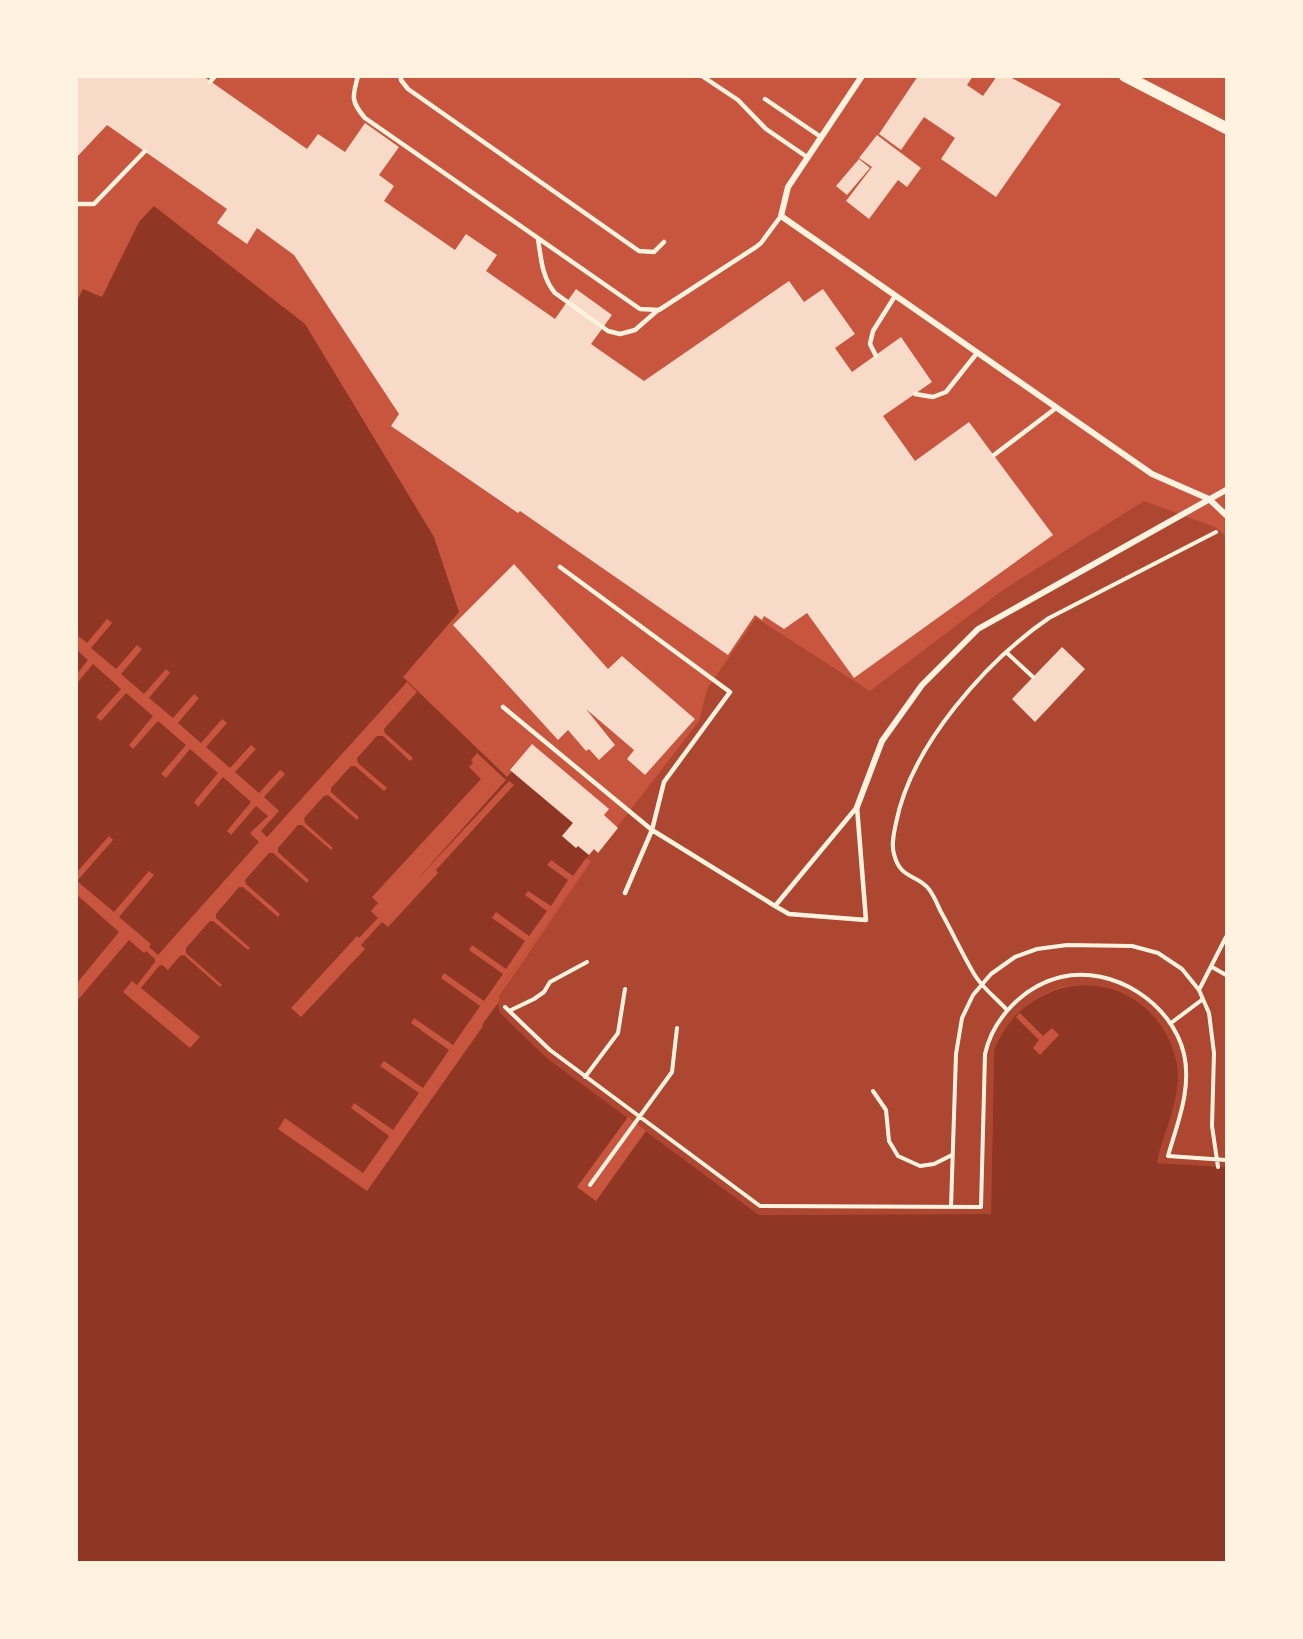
<svg xmlns="http://www.w3.org/2000/svg" width="1303" height="1639" viewBox="0 0 1303 1639" font-family="'Archivo Narrow',sans-serif">
  <style>
    .green { fill: #ae4732 }
    .water { fill: #8f3625 }
    .pier { fill: #c8553d }
    .building { fill: #f7dbc8 }
    .lines { fill: none; stroke-linecap: round; stroke-linejoin: round }
    .path { stroke: #fff3e0; stroke-width: 4 }
    .service { stroke: #fff3e0; stroke-width: 4.5 }
    .minor { stroke: #fff3e0; stroke-width: 6 }
    .secondary { stroke: #fff3e0; stroke-width: 12 }
  </style>
  <rect width="100%" height="100%" fill="#c8553d"/>
  <path class="green" d="M 1144,501 L 1215,527 L 1226,536 L 1226,1167 L 1157,1163 L 1178,1085 L 1089,985 C 1081,985 1072,985 1064,987 C 1032,993 1009,1022 994,1049 L 991,1214 L 759,1215 L 548,1059 L 500,1013 L 498,1003 L 499,996 L 591,862 L 586,858 L 594,849 L 598,852 L 699,721 L 707,689 L 756,618 L 870,691 L 1003,590 Z"/>
  <path class="water" d="M 154,206 L 305,324 L 434,537 L 459,612 L 403,677 L 507,777 L 512,772 L 573,823 L 562,836 L 576,848 L 578,846 L 589,855 L 586,858 L 591,861 L 493,999 L 498,1003 L 500,1013 L 548,1059 L 759,1215 L 991,1214 L 994,1049 C 1002,1034 1010,1019 1024,1008 C 1080,962 1159,989 1176,1060 C 1184,1093 1164,1130 1157,1163 L 1226,1167 L 1226,1562 L 77,1562 L 76,303 L 83,289 L 102,297 L 139,222 Z"/>
  <path class="pier" d="M 107,619 L 112,623 L 91,648 L 116,669 L 137,645 L 142,649 L 121,674 L 144,694 L 166,669 L 170,673 L 149,698 L 173,718 L 194,694 L 199,698 L 178,723 L 201,743 L 222,719 L 227,723 L 206,747 L 230,768 L 251,745 L 256,749 L 235,772 L 259,793 L 280,770 L 285,774 L 264,797 L 279,811 L 261,831 L 267,837 L 407,682 L 417,692 L 384,729 L 385,733 L 413,758 L 410,761 L 383,736 L 377,736 L 357,758 L 358,763 L 387,788 L 384,791 L 355,766 L 351,766 L 331,788 L 331,792 L 359,817 L 357,820 L 328,795 L 324,796 L 304,818 L 305,823 L 333,848 L 331,850 L 302,825 L 298,825 L 278,848 L 278,852 L 309,880 L 307,883 L 273,853 L 269,853 L 245,880 L 246,884 L 280,914 L 278,917 L 243,887 L 239,887 L 216,914 L 216,918 L 250,948 L 248,950 L 213,921 L 210,921 L 186,948 L 186,953 L 222,985 L 220,987 L 184,955 L 180,956 L 168,970 L 162,965 L 159,966 L 141,988 L 200,1037 L 190,1048 L 123,992 L 132,981 L 137,985 L 155,962 L 155,959 L 146,951 L 144,953 L 129,940 L 77,1001 L 77,983 L 119,932 L 77,895 L 77,872 L 109,836 L 113,840 L 77,881 L 114,912 L 149,871 L 154,875 L 119,917 L 151,944 L 149,947 L 158,955 L 259,842 L 250,833 L 268,816 L 256,806 L 231,835 L 227,831 L 251,802 L 223,777 L 198,807 L 194,802 L 218,773 L 190,749 L 166,778 L 161,774 L 186,745 L 158,721 L 133,749 L 129,745 L 153,716 L 126,693 L 101,721 L 96,717 L 121,689 L 93,664 L 77,683 L 77,674 L 88,660 L 77,650 L 77,635 L 87,643 Z
    M 477,753 L 506,780 L 413,884 L 509,781 L 514,785 L 436,870 L 438,873 L 388,927 L 382,922 L 361,945 L 365,949 L 301,1017 L 291,1008 L 357,936 L 359,938 L 378,918 L 371,911 L 378,903 L 372,897 L 481,779 L 469,767 L 473,763 L 471,760 Z
    M 586,858 L 591,861 L 493,999 L 498,1003 L 482,1025 L 483,1026 L 367,1191 L 278,1129 L 285,1118 L 363,1173 L 389,1136 L 351,1108 L 354,1103 L 393,1130 L 419,1093 L 380,1066 L 384,1061 L 423,1088 L 449,1050 L 411,1023 L 414,1018 L 453,1045 L 480,1006 L 441,978 L 444,973 L 484,1001 L 503,974 L 469,950 L 472,945 L 506,969 L 525,941 L 492,918 L 496,912 L 529,936 L 547,911 L 525,895 L 528,891 L 551,906 L 568,880 L 547,865 L 551,860 L 573,876 Z
    M 1020,1013 L 1043,1036 L 1052,1028 L 1059,1035 L 1040,1055 L 1033,1048 L 1039,1040 L 1016,1017 Z
    M 628,1117 L 646,1131 L 596,1201 L 577,1187 Z"/>
  <path class="building" d="M 76,76 L 203,76 L 307,149 L 318,134 L 345,152 L 365,123 L 399,147 L 379,175 L 394,186 L 384,201 L 455,250 L 466,234 L 497,255 L 486,271 L 555,319 L 576,289 L 612,315 L 591,344 L 644,381 L 789,281 L 804,302 L 823,289 L 855,334 L 835,348 L 852,372 L 901,337 L 932,382 L 883,416 L 915,461 L 969,422 L 1053,535 L 854,678 L 807,613 L 784,629 L 764,616 L 762,620 L 755,615 L 728,655 L 520,511 L 518,513 L 391,426 L 399,414 L 294,255 L 257,228 L 247,244 L 217,223 L 227,209 L 107,125 L 76,158 Z
    M 918,76 L 973,76 L 967,85 L 983,96 L 997,76 L 1008,76 L 1061,104 L 996,197 L 941,159 L 955,138 L 924,117 L 901,150 L 879,134 Z
    M 877,135 L 921,168 L 907,187 L 898,180 L 869,219 L 846,201 L 872,167 L 859,158 Z
    M 859,159 L 870,168 L 847,195 L 836,186 Z
    M 514,564 L 608,669 L 622,656 L 695,719 L 645,775 L 627,759 L 634,750 L 586,709 L 615,745 L 599,760 L 589,749 L 586,751 L 568,730 L 558,740 L 453,625 Z
    M 1062,647 L 1085,669 L 1035,722 L 1012,699 Z
    M 532,744 L 609,809 L 604,815 L 618,828 L 598,853 L 594,849 L 589,855 L 578,846 L 576,848 L 562,836 L 573,823 L 510,770 Z"/>
  <g class="lines">
    <path class="path" d="M 1006,652 L 1033,677
      M 1212,967 L 1226,975
      M 1199,990 L 1226,937
      M 505,1007 L 550,1050 L 760,1206 L 981,1207 L 985,1054 C 993,1018 1024,986 1061,977 C 1113,965 1172,1003 1184,1054 C 1192,1089 1177,1124 1168,1156 L 1226,1160
      M 1007,1010 C 997,999 984,989 976,977 C 963,956 953,933 941,912 C 937,904 934,895 928,888 C 916,874 900,879 894,854 C 891,844 894,833 896,823 C 911,746 986,661 1049,618 L 1216,532
      M 509,1011 L 534,999 L 544,992 L 550,982 L 587,962
      M 1171,1023 L 1203,999
      M 585,1077 L 618,1033 L 625,989
      M 873,1091 L 886,1110 L 889,1141 L 898,1156 L 920,1166 L 934,1164 L 952,1155
      M 590,1185 L 672,1072 L 677,1028
      M 951,1207 L 956,1054 L 962,1018 L 973,995 L 991,974 L 1015,957 L 1037,949 L 1067,945 L 1132,946 L 1158,953 L 1182,969 L 1199,990 L 1209,1013 L 1214,1053 L 1212,1126 L 1218,1167"/>
    <path class="service" d="M 358,76 C 352,97 351,102 365,118 L 640,309 L 659,310 L 756,247 L 761,243 L 781,216
      M 401,76 L 401,80 L 408,89 L 639,251 L 654,252 L 664,242
      M 702,76 L 738,100 L 766,129 L 807,157
      M 210,82 L 215,76
      M 765,99 L 821,137
      M 76,204 L 94,204 L 145,151
      M 538,239 C 541,258 542,278 555,293 L 608,331 L 620,334 L 635,330 L 658,310
      M 876,356 L 870,344 L 873,331 L 895,296
      M 915,394 L 933,397 L 946,392 L 977,353
      M 994,455 L 1056,408
      M 560,567 L 730,692 L 664,782 L 652,830 L 625,893
      M 503,707 L 652,830 L 775,906 L 789,914 L 866,920 L 857,807
      M 775,906 L 857,807"/>
    <path class="minor" d="M 862,76 L 788,187 L 781,216 L 1152,474 L 1209,499 L 1226,515
      M 857,807 L 882,741 L 922,685 L 978,629 L 1226,490"/>
    <path class="secondary" d="M 1125,76 L 1226,128"/>
  </g>
  <rect width="1303" height="1639" fill="none" stroke="#fff3e0" stroke-width="156"/>
</svg>
